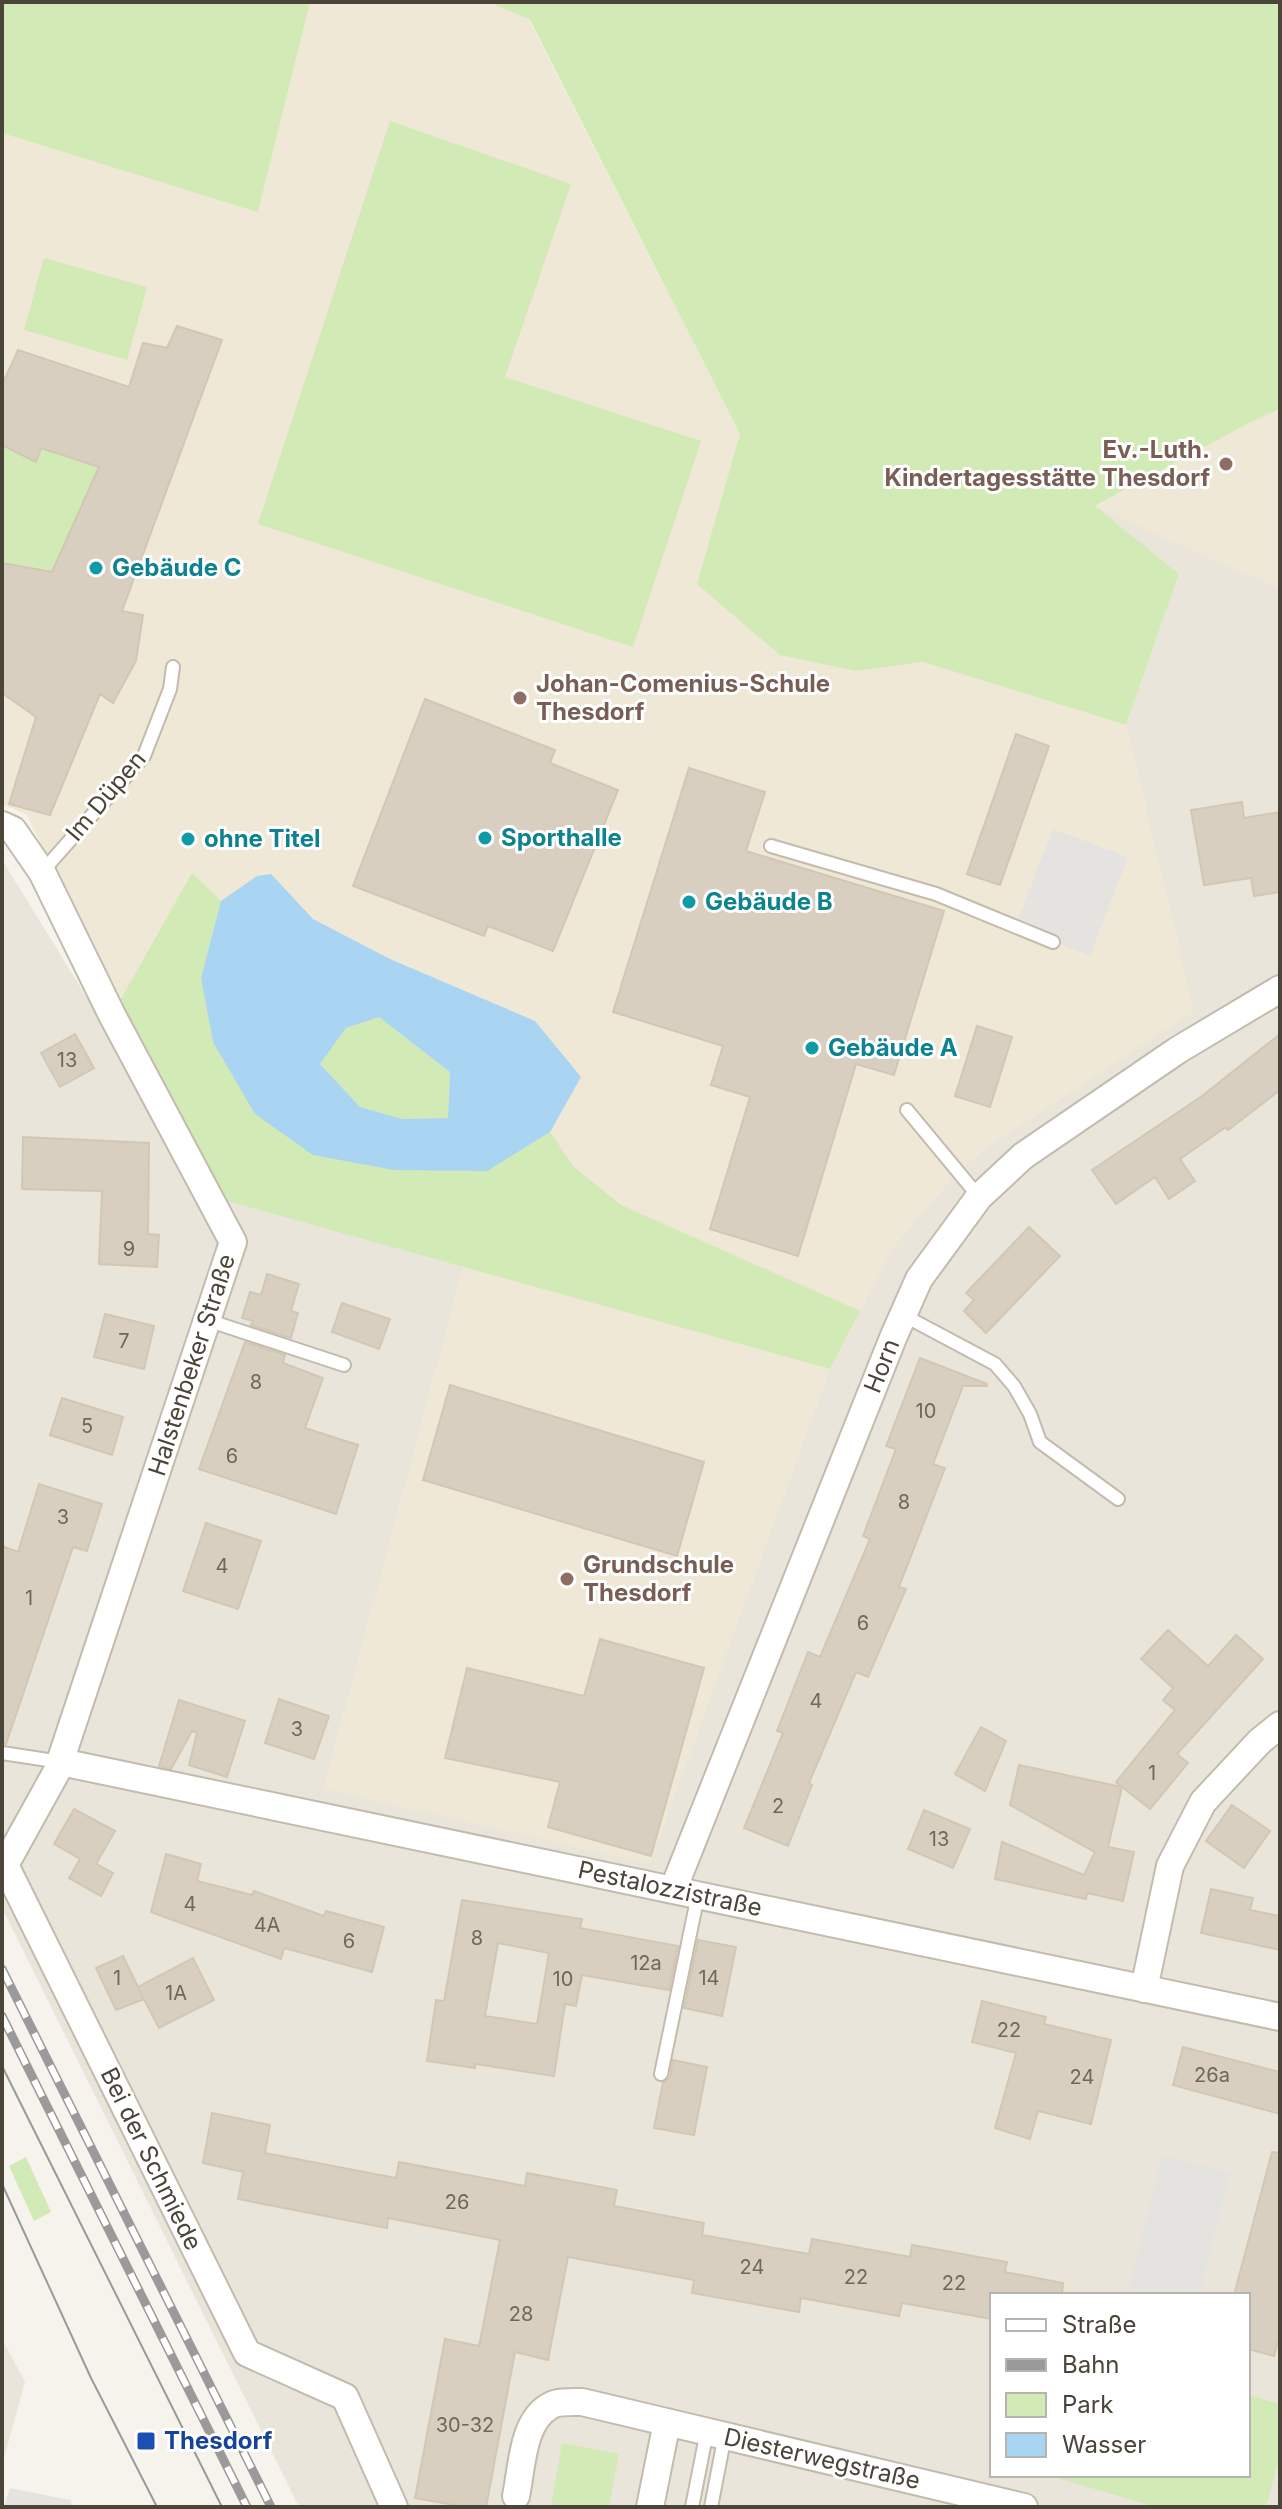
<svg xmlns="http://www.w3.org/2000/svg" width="1282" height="2509" viewBox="0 0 1282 2509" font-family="Inter,sans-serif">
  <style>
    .residential { fill: #eae5da; fill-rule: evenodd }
    .education { fill: #efe8d6 }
    .green { fill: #d2eab5 }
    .parking { fill: #e5e3e0 }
    .water { fill: #a9d4f2; fill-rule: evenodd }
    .building { fill: #d8cfc1; stroke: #d3c7b4; stroke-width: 2; fill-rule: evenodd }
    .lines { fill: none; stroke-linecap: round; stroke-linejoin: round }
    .service-casing { stroke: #c2bbae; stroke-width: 16 }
    .minor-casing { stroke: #c2bbae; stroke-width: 30 }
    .service { stroke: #fff; stroke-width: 12 }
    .minor { stroke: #fff; stroke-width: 26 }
    .tram { stroke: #9a9a9a; stroke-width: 2 }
    .rail-casing { stroke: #9a9a9a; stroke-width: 9 }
    .rail { stroke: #fff; stroke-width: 6; stroke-dasharray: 18; stroke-linecap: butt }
    .education-dot { fill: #8d6e63; stroke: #fff; stroke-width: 3 }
    .culture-dot { fill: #0f9aa8; stroke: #fff; stroke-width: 3 }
    .transit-dot { fill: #1a4fb4; stroke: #fff; stroke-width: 3 }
    .labels { text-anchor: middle; stroke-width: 6; stroke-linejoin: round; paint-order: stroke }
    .number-label { font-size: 20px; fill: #6e675b }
    .education-label { font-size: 24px; font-weight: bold; fill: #785e54; stroke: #fff; text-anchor: start }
    .culture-label { font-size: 24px; font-weight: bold; fill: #0d838f; stroke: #fff; text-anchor: start }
    .street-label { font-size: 24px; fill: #4b4439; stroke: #fff }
    .transit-label { font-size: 24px; font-weight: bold; fill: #164399; stroke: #fff; text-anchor: start }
  </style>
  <rect width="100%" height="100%" fill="#f6f3ec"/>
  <path class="residential" d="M 1280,409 L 1280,2507 L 299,2507 L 2,1908 L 2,860 L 209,1195 L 464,1266 L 324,1789 L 830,1369 L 893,1247 L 950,1180 L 981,1151 L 1193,1011 L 1126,725 L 1179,574 L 1095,507 ZM 992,2295 L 1248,2295 L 1248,2475 L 992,2475 Z
    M 2,2339 L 25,2382 L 2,2465 Z"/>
  <path class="education" d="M 310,2 L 488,2 L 529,20 L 740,434 L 698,584 L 856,671 L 923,662 L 1126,725 L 1194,1011 L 981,1151 L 950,1180 L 893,1247 L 830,1369 L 650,1864 L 324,1789 L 464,1266 L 209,1196 L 27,815 L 2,804 L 2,133 L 258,211 Z
    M 1280,409 L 1280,589 L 1095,507 L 1251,422 Z"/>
  <path class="green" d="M 2,2 L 310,2 L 258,212 L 2,133 Z
    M 488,2 L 1280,2 L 1280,409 L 1251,422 L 1095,506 L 1179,574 L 1126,725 L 923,662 L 856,671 L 780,655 L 697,584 L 740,434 L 530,20 Z
    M 390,121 L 571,184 L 505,377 L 701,441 L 633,647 L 258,524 Z
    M 44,258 L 147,287 L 127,360 L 24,330 Z
    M 2,445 L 36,462 L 41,448 L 99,467 L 52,572 L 2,563 Z
    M 192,873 L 221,901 L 201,978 L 213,1042 L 486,1171 L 550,1132 L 574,1167 L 621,1205 L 860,1311 L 830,1369 L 209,1196 L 112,1015 Z
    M 379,1017 L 450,1072 L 448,1118 L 402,1119 L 360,1107 L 320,1064 L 346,1028 Z
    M 26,2157 L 51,2212 L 34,2221 L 9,2166 Z
    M 1248,2395 L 1280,2404 L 1280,2455 L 1266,2507 L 1156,2507 L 1050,2476 L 1248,2475 Z
    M 562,2443 L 619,2454 L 609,2507 L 551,2507 Z"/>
  <path class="parking" d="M 1053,829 L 1128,857 L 1090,956 L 1015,927 Z
    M 1162,2155 L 1230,2173 L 1199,2295 L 1127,2295 Z
    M 10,2488 L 70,2500 L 73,2507 L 4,2507 Z"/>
  <path class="water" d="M 271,874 L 313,919 L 390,959 L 535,1021 L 581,1077 L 550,1132 L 487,1171 L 394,1170 L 313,1155 L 255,1114 L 213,1042 L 201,978 L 221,901 L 257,876 ZM 379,1017 L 450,1072 L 448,1118 L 402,1119 L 360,1107 L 320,1064 L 346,1028 Z"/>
  <path class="building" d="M 177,326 L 222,340 L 122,611 L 143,615 L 136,661 L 113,703 L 100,694 L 50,815 L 9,804 L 36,717 L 2,693 L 2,563 L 52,572 L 99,467 L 41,448 L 36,462 L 2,445 L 2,385 L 18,350 L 129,387 L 143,343 L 167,348 Z
    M 425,699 L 555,750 L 550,763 L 618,790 L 553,951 L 488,926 L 484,936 L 353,886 Z
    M 1016,734 L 1049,746 L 1000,885 L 967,874 Z
    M 689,768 L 765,792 L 746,851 L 944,911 L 894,1075 L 856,1064 L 798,1256 L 710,1229 L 750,1097 L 711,1085 L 723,1046 L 613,1012 Z
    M 1242,802 L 1244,818 L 1280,812 L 1280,892 L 1254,896 L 1251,878 L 1204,885 L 1191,810 Z
    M 977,1026 L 1012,1037 L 990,1107 L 955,1096 Z
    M 75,1034 L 94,1068 L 60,1087 L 41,1053 Z
    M 1280,1034 L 1280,1090 L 1228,1130 L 1226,1127 L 1180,1159 L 1195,1181 L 1169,1199 L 1155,1177 L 1116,1204 L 1092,1170 L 1202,1096 Z
    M 23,1137 L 149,1143 L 148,1234 L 159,1235 L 157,1267 L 99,1264 L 102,1191 L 22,1189 Z
    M 1029,1227 L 1060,1256 L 986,1333 L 964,1311 L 974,1300 L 966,1293 Z
    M 267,1274 L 299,1284 L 291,1311 L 298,1313 L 291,1338 L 251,1325 L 253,1321 L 242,1318 L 250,1292 L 261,1295 Z
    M 342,1303 L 390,1319 L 379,1349 L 332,1332 Z
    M 105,1314 L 154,1326 L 144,1369 L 94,1357 Z
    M 245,1342 L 285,1355 L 283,1363 L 323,1378 L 305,1428 L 358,1445 L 336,1514 L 199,1469 Z
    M 920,1358 L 987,1384 L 987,1386 L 963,1386 L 933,1464 L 945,1468 L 899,1587 L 906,1589 L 868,1677 L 856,1672 L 809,1783 L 812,1785 L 788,1846 L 744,1828 L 783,1733 L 777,1731 L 808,1652 L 820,1657 L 870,1539 L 863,1536 L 896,1449 L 886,1446 Z
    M 450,1385 L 704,1462 L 677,1556 L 423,1480 Z
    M 62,1398 L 123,1417 L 112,1455 L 50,1435 Z
    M 39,1484 L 102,1504 L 87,1551 L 73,1547 L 6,1744 L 2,1743 L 2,1546 L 18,1552 Z
    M 206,1523 L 261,1541 L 238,1609 L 183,1591 Z
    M 1168,1630 L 1208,1666 L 1236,1635 L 1263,1659 L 1177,1754 L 1188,1763 L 1150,1809 L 1116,1782 L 1175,1710 L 1163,1700 L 1173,1688 L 1141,1659 Z
    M 600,1639 L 704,1668 L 651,1856 L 548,1827 L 560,1782 L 445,1758 L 467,1668 L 584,1696 Z
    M 279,1699 L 329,1716 L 314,1759 L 265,1743 Z
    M 179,1700 L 245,1721 L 227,1777 L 189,1765 L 197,1733 L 192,1731 L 171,1769 L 159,1766 Z
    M 981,1727 L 1006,1741 L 985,1791 L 955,1774 Z
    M 1019,1765 L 1122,1787 L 1108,1847 L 1134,1852 L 1123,1901 L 1087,1893 L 1086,1899 L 995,1879 L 1002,1842 L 1084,1875 L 1095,1852 L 1010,1805 Z
    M 1232,1805 L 1270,1831 L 1244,1868 L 1206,1841 Z
    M 74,1809 L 115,1831 L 96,1864 L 113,1873 L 101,1896 L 69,1878 L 80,1859 L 54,1844 Z
    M 924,1810 L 970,1829 L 953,1868 L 908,1849 Z
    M 166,1854 L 201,1864 L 197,1881 L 252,1895 L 254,1891 L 324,1916 L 326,1911 L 384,1927 L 372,1972 L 284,1948 L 281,1959 L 151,1912 Z
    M 1211,1889 L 1253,1898 L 1250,1910 L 1280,1916 L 1280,1950 L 1201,1933 Z
    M 462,1900 L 582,1919 L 580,1928 L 678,1946 L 669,1990 L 582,1975 L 576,2006 L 565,2004 L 554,2076 L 475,2064 L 475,2068 L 427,2061 L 436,2000 L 444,2001 ZM 498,1943 L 549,1953 L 537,2024 L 485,2016 Z
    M 698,1940 L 736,1947 L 722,2016 L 684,2008 Z
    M 123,1956 L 138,1987 L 193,1958 L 214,2000 L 159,2028 L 138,1988 L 144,1999 L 116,2010 L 96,1968 Z
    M 982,2001 L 1046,2017 L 1044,2024 L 1111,2040 L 1091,2124 L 1038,2111 L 1030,2139 L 995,2128 L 1016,2053 L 972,2042 Z
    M 1183,2047 L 1280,2072 L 1280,2114 L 1173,2085 Z
    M 673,2060 L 707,2067 L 694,2135 L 654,2128 L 663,2083 L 670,2077 Z
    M 212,2113 L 270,2125 L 265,2153 L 396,2178 L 399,2162 L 525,2186 L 527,2173 L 617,2190 L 614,2206 L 704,2223 L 702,2235 L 809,2254 L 812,2239 L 910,2257 L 912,2245 L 1007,2262 L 1005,2272 L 1063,2283 L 1062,2295 L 992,2295 L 992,2319 L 902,2303 L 899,2316 L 801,2298 L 799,2312 L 692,2293 L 694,2280 L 568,2257 L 548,2360 L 515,2352 L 486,2507 L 465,2507 L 415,2498 L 445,2339 L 479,2346 L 500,2240 L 388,2218 L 387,2228 L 238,2199 L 243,2172 L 203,2163 Z
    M 1272,2152 L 1280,2153 L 1280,2333 L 1274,2356 L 1248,2349 L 1248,2295 L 1234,2295 Z"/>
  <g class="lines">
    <g class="service-casing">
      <path id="service" d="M 771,846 L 936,894 L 1053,942
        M 42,872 L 144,756 L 170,689 L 173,667
        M 907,1110 L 979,1197
        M 903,1315 L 995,1364 L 1014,1386 L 1030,1414 L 1040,1442 L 1118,1499
        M 207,1320 L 344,1365
        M 2,1753 L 61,1762
        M 661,2074 L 698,1895
        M 692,2507 L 707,2431
        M 711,2507 L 725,2435"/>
    </g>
    <g class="minor-casing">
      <path id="minor" d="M 2,825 L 13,830 L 42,872 L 112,1015 L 233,1242 L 57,1771 L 5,1865 L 247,2353 L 345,2397 L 394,2507
        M 61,1762 L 1280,2017
        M 673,1890 L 893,1338 L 919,1279 L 979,1197 L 1023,1156 L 1178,1050 L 1280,989
        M 1144,1989 L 1170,1866 L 1203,1802 L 1260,1741 L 1280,1725
        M 516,2496 C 522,2468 522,2421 550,2406 C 557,2401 572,2402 582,2402 L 1024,2507
        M 650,2507 L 667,2422"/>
    </g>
    <use href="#service" class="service"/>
    <use href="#minor" class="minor"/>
    <path class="tram" d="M 2,2066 L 222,2507
      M 2,2184 L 91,2378 L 157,2507"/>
    <g class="rail-casing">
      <path id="rail" d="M 2,1969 L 271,2507
        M 2,2016 L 247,2507"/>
    </g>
    <use href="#rail" class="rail"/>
  </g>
  <g class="education-dot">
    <circle cx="1226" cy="464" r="8"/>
    <circle cx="520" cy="698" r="8"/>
    <circle cx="567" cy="1579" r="8"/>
  </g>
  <g class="culture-dot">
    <circle cx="96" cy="568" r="8"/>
    <circle cx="485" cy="838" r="8"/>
    <circle cx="188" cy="839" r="8"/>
    <circle cx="689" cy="902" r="8"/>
    <circle cx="812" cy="1048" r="8"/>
  </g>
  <rect class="transit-dot" x="136" y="2431" width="20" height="20" rx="4"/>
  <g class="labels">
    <g class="number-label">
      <text x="67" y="1067">13</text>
      <text x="129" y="1256">9</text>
      <text x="124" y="1348">7</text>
      <text x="256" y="1389">8</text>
      <text x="926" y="1418">10</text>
      <text x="87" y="1433">5</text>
      <text x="232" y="1463">6</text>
      <text x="904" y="1509">8</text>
      <text x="63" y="1524">3</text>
      <text x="222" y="1573">4</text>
      <text x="29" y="1605">1</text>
      <text x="863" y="1630">6</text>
      <text x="816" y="1708">4</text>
      <text x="297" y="1736">3</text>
      <text x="1152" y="1780">1</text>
      <text x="778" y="1813">2</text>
      <text x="939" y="1846">13</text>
      <text x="190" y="1911">4</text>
      <text x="267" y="1932">4A</text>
      <text x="477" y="1945">8</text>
      <text x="349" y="1948">6</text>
      <text x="646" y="1970">12a</text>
      <text x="117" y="1985">1</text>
      <text x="709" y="1985">14</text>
      <text x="563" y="1986">10</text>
      <text x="176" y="2000">1A</text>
      <text x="1009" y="2037">22</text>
      <text x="1212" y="2082">26a</text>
      <text x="1082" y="2084">24</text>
      <text x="457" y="2209">26</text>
      <text x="752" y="2274">24</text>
      <text x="856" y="2284">22</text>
      <text x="954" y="2290">22</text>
      <text x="521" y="2321">28</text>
      <text x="465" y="2432">30-32</text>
    </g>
    <g class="education-label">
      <text x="1210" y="458" text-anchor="end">Ev.-Luth.<tspan x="1210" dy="28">Kindertagesstätte Thesdorf</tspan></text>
      <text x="536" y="692">Johan-Comenius-Schule<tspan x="536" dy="28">Thesdorf</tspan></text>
      <text x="583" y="1573">Grundschule<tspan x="583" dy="28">Thesdorf</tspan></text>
    </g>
    <g class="culture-label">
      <text x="112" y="576">Gebäude C</text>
      <text x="501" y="846">Sporthalle</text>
      <text x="204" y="847">ohne Titel</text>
      <text x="705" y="910">Gebäude B</text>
      <text x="828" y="1056">Gebäude A</text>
    </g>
    <g class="street-label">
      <text transform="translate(106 796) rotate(-50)" y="8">Im Düpen</text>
      <text transform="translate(192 1365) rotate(-72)" y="8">Halstenbeker Straße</text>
      <text transform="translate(882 1366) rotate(-68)" y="8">Horn</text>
      <text transform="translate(670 1889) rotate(12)" y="8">Pestalozzistraße</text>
      <text transform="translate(151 2159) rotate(64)" y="8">Bei der Schmiede</text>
      <text transform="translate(822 2459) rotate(13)" y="8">Diesterwegstraße</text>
    </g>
    <g class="transit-label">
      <text x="164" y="2449">Thesdorf</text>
    </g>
  </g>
  <rect width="1282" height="2509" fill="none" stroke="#4b4439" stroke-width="8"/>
  <rect x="990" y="2293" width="260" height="184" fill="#ffffff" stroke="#b7b4b0" stroke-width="2"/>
  <rect x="1006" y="2319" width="40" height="12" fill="#ffffff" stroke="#b7b4b0" stroke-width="2"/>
  <text x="1062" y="2333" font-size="24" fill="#4b4439">Straße</text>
  <rect x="1006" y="2359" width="40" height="12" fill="#9a9a9a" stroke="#b7b4b0" stroke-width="2"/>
  <text x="1062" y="2373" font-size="24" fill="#4b4439">Bahn</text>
  <rect x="1006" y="2393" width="40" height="24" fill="#d2eab5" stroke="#b7b4b0" stroke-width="2"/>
  <text x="1062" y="2413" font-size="24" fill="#4b4439">Park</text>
  <rect x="1006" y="2433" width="40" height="24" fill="#a9d4f2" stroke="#b7b4b0" stroke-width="2"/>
  <text x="1062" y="2453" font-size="24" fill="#4b4439">Wasser</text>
</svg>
